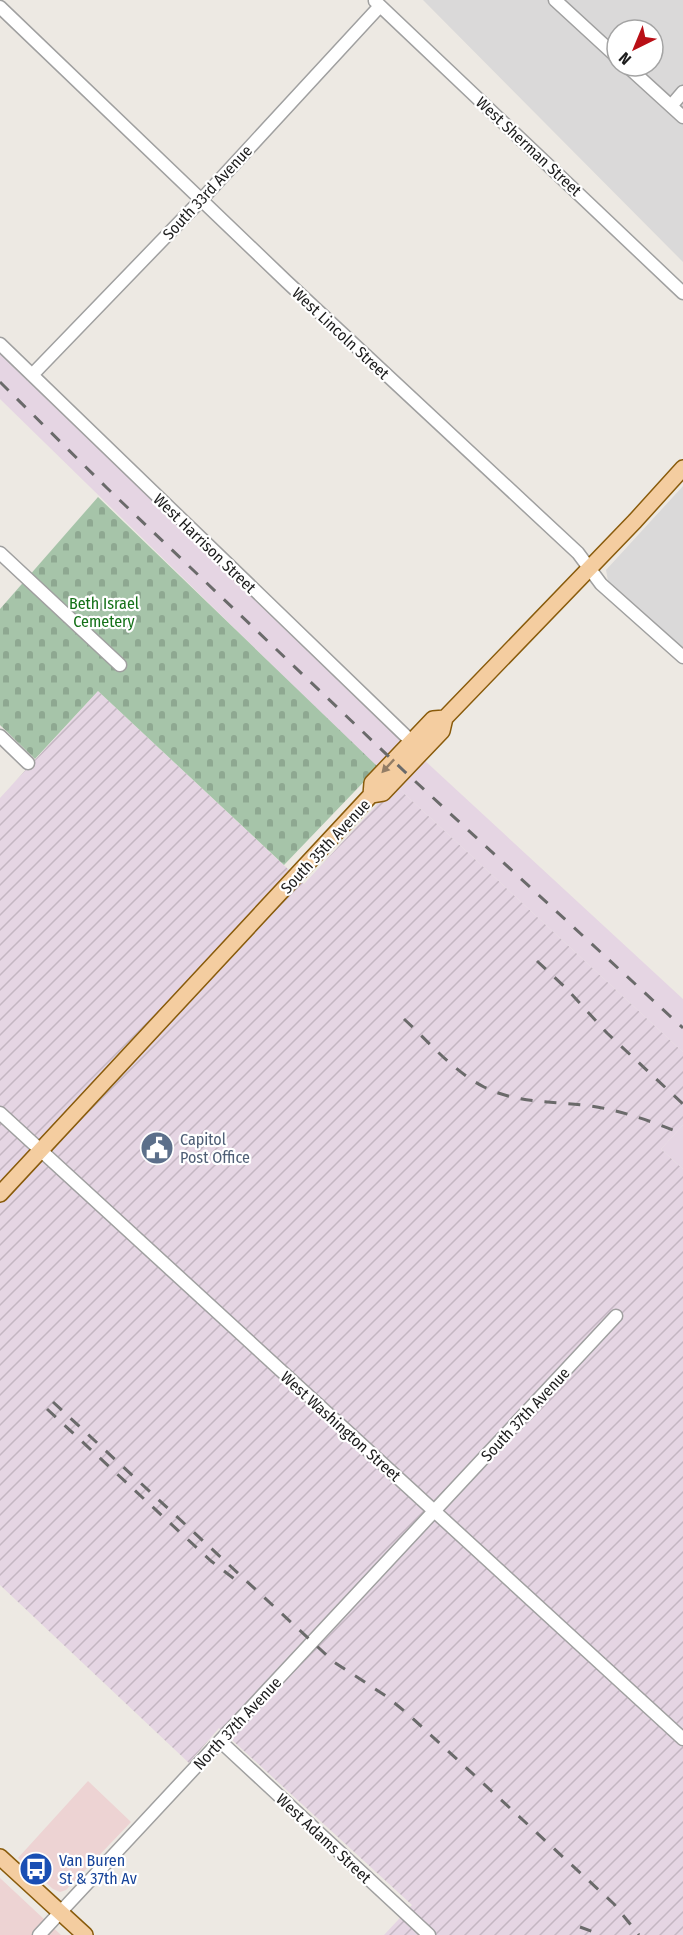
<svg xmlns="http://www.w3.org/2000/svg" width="683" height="1935" viewBox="0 0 683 1935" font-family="'Fira Sans Condensed',sans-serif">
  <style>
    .residential { fill: #dad9d9; fill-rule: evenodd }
    .commercial { fill: #edd3d3 }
    .industrial { fill: url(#industrial-furrows) }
    .railway { fill: #e5d5e3 }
    .cemetery { fill: url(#cemetery-stones) }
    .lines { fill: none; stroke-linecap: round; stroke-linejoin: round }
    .minor-casing { stroke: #a0a0a0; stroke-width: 15 }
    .major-casing { stroke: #895b0b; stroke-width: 18 }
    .minor { stroke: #fff; stroke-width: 12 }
    .major { stroke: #f4cda0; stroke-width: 15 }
    .rail { stroke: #6a6a6a; stroke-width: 3; stroke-dasharray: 12 12; stroke-linecap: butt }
    .oneway { fill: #937d65 }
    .labels { text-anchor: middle; stroke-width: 4.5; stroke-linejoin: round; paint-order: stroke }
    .street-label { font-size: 16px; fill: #1c1c1c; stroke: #fff }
    .park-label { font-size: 16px; fill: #147118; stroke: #fff }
    .service-label { font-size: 16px; fill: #4e5e75; stroke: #fff; text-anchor: start }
    .transit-label { font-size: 16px; fill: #164399; stroke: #fff; text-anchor: start }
  </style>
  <defs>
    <pattern id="industrial-furrows" width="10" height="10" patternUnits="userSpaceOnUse" patternTransform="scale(1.5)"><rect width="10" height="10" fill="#e5d5e3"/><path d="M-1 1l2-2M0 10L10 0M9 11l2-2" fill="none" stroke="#c4b6c2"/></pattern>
    <pattern id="cemetery-stones" width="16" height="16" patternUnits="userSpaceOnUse" patternTransform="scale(1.5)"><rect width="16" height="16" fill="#a6c4a9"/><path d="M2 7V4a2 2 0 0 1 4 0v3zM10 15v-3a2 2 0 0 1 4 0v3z" fill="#8ea891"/></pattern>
  </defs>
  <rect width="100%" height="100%" fill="#ede9e3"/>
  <path class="residential" d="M 423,0 L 683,0 L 683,262 ZM 617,30 L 653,30 L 653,66 L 617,66 Z
    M 683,486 L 683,648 L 608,581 L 606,570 Z"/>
  <path class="commercial" d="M 88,1781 L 131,1822 L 66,1890 L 60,1892 L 53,1889 L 18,1858 Z
    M 0,1878 L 61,1935 L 0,1935 Z"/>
  <path class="industrial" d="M 98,691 L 304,884 L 395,785 L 683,1052 L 683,1125 L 661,1149 L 683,1169 L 683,1935 L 384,1935 L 412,1905 L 219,1728 L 189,1763 L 0,1585 L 0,798 Z"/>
  <path class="railway" d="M 0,353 L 422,758 L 683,999 L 683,1052 L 395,785 L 0,399 Z
    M 683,1125 L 683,1169 L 661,1149 Z"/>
  <path class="cemetery" d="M 98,497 L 378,767 L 284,865 L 98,691 L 35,759 L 0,725 L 0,609 Z"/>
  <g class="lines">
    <g class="minor-casing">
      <path id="minor" d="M 555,0 L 617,57
        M 375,1 L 683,293
        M 0,7 L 287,282 L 578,553 L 601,584 L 683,657
        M 627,66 L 683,117
        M 671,106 L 683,92
        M 0,344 L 411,741
        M 32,375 L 202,199 L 380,6
        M 0,553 L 120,665
        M 0,736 L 28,763
        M 0,1113 L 683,1739
        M 220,1741 L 429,1935
        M 39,1935 L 616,1316"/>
    </g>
    <g class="major-casing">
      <path id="major" d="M 371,795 L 372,783 L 433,719 L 445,718
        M 0,1194 L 371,795 L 383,793 L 442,731 L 445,718 L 635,521 L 683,468
        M 0,1857 L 85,1935"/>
    </g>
    <use href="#minor" class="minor"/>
    <use href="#major" class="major"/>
    <path class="rail" d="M 0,382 L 107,488 L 404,771 L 683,1028
      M 537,961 L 566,988 L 607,1033 L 683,1104
      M 404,1019 C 429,1042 453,1071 484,1087 C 518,1104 554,1101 591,1106 C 624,1111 653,1122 683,1134
      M 53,1402 L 334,1662 L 386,1696 L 409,1715 L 614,1904 L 639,1935
      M 47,1409 L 211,1561 L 237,1581
      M 580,1927 L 602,1935"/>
  </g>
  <defs><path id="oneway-solid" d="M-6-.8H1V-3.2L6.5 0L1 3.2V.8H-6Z" transform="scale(1.5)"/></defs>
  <use class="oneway" href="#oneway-solid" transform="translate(388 766) rotate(133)"/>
  <defs>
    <g id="civic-disc" transform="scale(1.725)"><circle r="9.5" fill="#5c6f8a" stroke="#fff"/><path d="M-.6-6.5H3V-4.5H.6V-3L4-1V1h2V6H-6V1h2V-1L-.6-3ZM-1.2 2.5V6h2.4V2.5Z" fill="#fff"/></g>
    <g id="bus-disc" transform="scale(1.725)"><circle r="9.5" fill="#1a4fb4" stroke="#fff"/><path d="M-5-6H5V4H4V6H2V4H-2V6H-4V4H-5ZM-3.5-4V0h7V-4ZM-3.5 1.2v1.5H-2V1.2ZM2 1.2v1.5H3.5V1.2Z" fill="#fff"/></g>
  </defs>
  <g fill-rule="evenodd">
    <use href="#civic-disc" x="157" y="1148"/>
    <use href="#bus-disc" x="36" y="1869"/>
  </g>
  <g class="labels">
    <g class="street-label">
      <text transform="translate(529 146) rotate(43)" y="6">West Sherman Street</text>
      <text transform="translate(207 192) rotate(-47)" y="6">South 33rd Avenue</text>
      <text transform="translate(341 333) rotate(43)" y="6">West Lincoln Street</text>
      <text transform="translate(205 543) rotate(44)" y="6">West Harrison Street</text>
      <text transform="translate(325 846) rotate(-47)" y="6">South 35th Avenue</text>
      <text transform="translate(525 1414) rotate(-47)" y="6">South 37th Avenue</text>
      <text transform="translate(341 1426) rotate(42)" y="6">West Washington Street</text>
      <text transform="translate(237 1723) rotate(-47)" y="6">North 37th Avenue</text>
      <text transform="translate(324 1838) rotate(43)" y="6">West Adams Street</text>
    </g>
    <g class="park-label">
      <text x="104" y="609">Beth Israel<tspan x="104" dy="18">Cemetery</tspan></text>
    </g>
    <g class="service-label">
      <text x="180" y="1145">Capitol<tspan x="180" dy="18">Post Office</tspan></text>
    </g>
    <g class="transit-label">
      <text x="59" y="1866">Van Buren<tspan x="59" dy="18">St &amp; 37th Av</tspan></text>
    </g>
  </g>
  <g transform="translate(635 48) rotate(223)"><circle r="28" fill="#ffffff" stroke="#a4a4a4" stroke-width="1.5"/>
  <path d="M0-4.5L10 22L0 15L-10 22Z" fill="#b90f16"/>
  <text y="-9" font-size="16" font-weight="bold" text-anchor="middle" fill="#1c1c1c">N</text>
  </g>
</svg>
